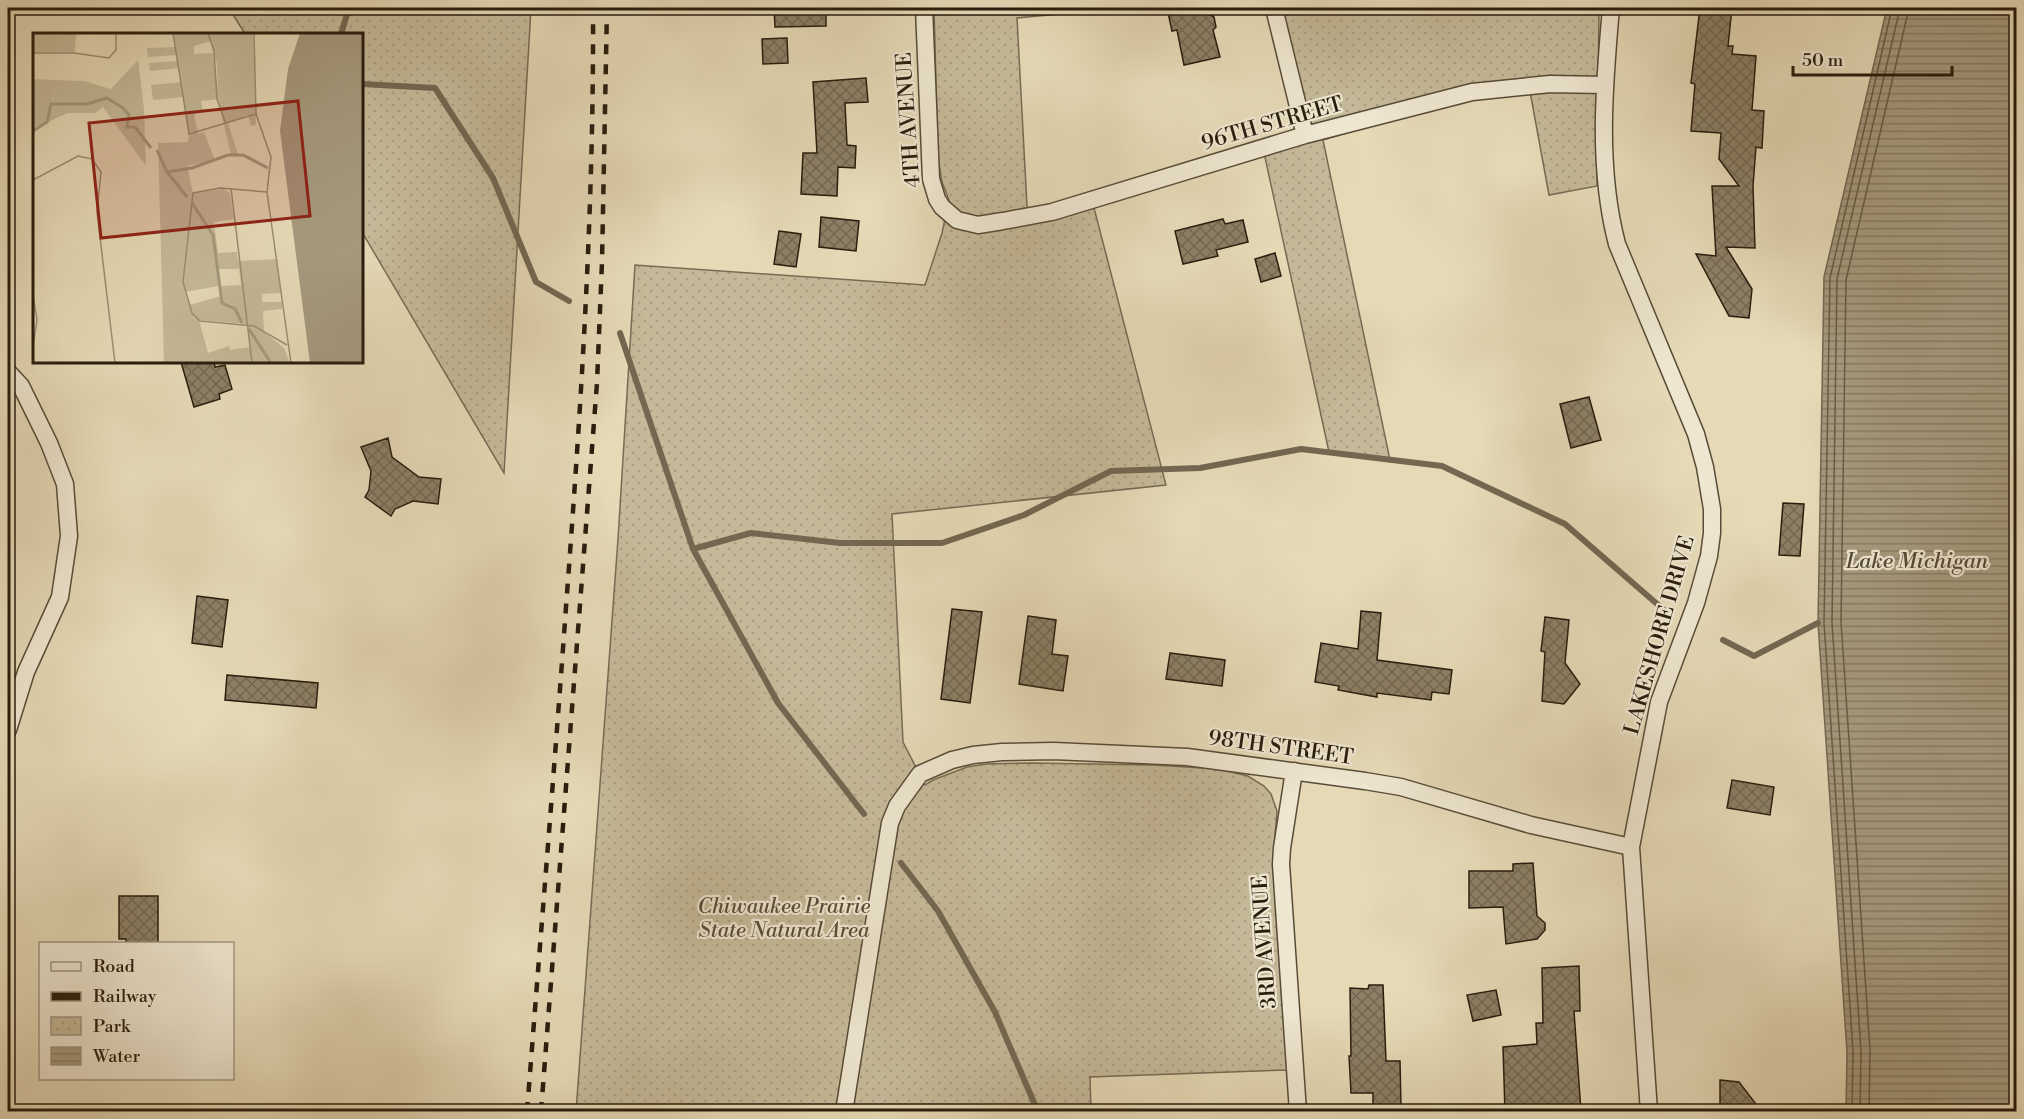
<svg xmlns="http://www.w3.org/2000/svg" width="2024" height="1119" viewBox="0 0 2024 1119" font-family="'Libre Bodoni',serif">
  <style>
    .park { fill: url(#park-dots); stroke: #776b54; stroke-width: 1.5 }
    .water { fill: url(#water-rules); stroke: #736751; stroke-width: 1.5 }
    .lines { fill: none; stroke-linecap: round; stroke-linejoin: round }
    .shore { stroke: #675b46; stroke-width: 1.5 }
    .stream { stroke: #736751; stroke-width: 6 }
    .building { fill: url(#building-cross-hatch); stroke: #291d0e; stroke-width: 1.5 }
    .street-casing { stroke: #584c38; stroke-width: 19 }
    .street { stroke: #eee6d0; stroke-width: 16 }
    .rail { stroke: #291d0e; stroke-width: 4.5; stroke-dasharray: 10 10; stroke-linecap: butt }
    .labels { text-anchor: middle; stroke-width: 4.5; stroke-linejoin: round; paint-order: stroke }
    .street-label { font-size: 21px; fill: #291d0e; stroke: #eee6d0 }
    .park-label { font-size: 21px; font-style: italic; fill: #584c38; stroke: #eee6d0 }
    .water-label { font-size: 22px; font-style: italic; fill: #544835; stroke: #eee6d0 }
    .inset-river { fill: none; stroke: #a5997d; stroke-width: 3 }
    .inset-road { fill: none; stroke: #9a8e73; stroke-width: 1.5 }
    .view { fill: #8f2418; fill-opacity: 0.15; stroke: #8f2418; stroke-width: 3 }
    .inset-edge { fill: none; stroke: #291d0e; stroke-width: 3 }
  </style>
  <defs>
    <pattern id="park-dots" width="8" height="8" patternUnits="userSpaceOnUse" patternTransform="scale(1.5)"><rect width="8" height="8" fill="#c5b999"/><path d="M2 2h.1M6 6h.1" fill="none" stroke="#a99f83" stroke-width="1.8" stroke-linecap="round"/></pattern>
    <pattern id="water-rules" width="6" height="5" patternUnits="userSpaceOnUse" patternTransform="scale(1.5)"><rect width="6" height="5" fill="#a5997d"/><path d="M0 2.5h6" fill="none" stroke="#867c65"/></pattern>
    <pattern id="building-cross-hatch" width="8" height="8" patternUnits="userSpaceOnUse" patternTransform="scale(1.5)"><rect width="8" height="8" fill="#8b7f65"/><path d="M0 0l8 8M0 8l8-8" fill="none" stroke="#726752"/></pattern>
  </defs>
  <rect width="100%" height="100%" fill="#e5d9b6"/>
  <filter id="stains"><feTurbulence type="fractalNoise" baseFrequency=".00333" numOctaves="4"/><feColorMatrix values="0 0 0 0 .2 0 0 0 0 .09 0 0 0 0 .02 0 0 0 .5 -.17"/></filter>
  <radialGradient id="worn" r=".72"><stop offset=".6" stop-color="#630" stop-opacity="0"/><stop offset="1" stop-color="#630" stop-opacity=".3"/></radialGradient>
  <path class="park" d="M 229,8 L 531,8 L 504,473 L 362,232 L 362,34 L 245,34 Z
    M 934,8 L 1103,8 L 1103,10 L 1017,18 L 1028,225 L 1094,208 L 1166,485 L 892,514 L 903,742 L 925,785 L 933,780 L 967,767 L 986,764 L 1032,763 L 1154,765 L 1218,769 L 1248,776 L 1264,786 L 1271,794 L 1277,811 L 1273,864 L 1287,1070 L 1090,1077 L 1091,1111 L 576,1112 L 618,539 L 635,265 L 925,285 L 942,233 L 949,200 L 942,182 L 938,157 Z
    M 1275,8 L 1599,8 L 1597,186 L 1549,195 L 1529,86 L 1393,119 L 1323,140 L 1390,460 L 1329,452 L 1263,148 L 1302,124 Z"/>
  <path class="water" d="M 1887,8 L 2016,8 L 2016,1111 L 1846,1111 L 1847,1052 L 1818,623 L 1824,277 Z"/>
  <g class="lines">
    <path class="shore" d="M 1852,1112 L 1853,1051 L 1824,623 L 1830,278 L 1892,8
      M 1860,1112 L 1861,1051 L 1832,623 L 1837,279 L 1900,8
      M 1869,1112 L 1870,1050 L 1841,622 L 1846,280 L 1909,8"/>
    <path class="stream" d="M 341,34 L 349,8
      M 362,84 L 435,88 L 493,178 L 536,282 L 569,301
      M 620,333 L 693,549 L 778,703 L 864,814
      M 693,549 L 751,533 L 840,543 L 942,543 L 1024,515 L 1111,471 L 1200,468 L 1301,449 L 1442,466 L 1565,524 L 1664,610
      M 1723,640 L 1754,656 L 1818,623
      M 901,863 L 938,911 L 995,1012 L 1038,1112"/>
  </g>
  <path class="building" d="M 774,8 L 826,8 L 826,26 L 775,27 Z
    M 1167,8 L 1198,8 L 1214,17 L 1216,27 L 1213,30 L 1220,57 L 1184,65 L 1177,30 L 1172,31 Z
    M 1700,8 L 1732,8 L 1728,46 L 1733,46 L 1732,54 L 1756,56 L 1752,110 L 1764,111 L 1762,148 L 1756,147 L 1753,186 L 1755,248 L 1726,247 L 1752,289 L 1749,318 L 1729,316 L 1696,254 L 1716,256 L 1712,186 L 1739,186 L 1719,159 L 1721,133 L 1691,131 L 1695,84 L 1691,83 Z
    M 787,38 L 788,63 L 763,64 L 762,39 Z
    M 866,78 L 868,102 L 845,103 L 847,145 L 856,146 L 855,168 L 838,167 L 837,196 L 801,194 L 803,153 L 817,153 L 813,82 Z
    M 821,217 L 859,221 L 856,251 L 819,247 Z
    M 1223,219 L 1225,224 L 1243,220 L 1248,242 L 1216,250 L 1218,256 L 1183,264 L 1175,231 Z
    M 779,231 L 801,234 L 796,267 L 774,264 Z
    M 1275,253 L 1281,276 L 1261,282 L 1255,259 Z
    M 181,362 L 214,362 L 215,367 L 225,365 L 232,389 L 219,394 L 220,399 L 194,407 Z
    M 1589,397 L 1601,440 L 1571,448 L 1560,404 Z
    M 388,438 L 392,457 L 419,477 L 441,479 L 438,504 L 413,501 L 395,509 L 391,516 L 365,497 L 369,490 L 371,471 L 361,447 Z
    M 1783,503 L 1804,504 L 1800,556 L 1779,555 Z
    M 197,596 L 228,600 L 222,647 L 192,643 Z
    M 952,609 L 982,612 L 970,703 L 941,699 Z
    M 1361,611 L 1381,613 L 1377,660 L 1452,670 L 1449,694 L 1432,692 L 1431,700 L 1377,693 L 1377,697 L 1338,690 L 1339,686 L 1315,682 L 1321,643 L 1358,649 Z
    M 1028,616 L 1056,620 L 1052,654 L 1068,656 L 1063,691 L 1019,684 Z
    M 1545,617 L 1569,620 L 1565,663 L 1580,684 L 1564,704 L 1542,701 L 1545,652 L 1541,651 Z
    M 1170,653 L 1225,660 L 1222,686 L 1166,679 Z
    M 227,675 L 318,683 L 316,708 L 225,700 Z
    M 1732,780 L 1774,787 L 1770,815 L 1727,808 Z
    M 1533,863 L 1537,916 L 1545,923 L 1545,930 L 1537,939 L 1506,944 L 1503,907 L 1469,908 L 1469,871 L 1513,871 L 1513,864 Z
    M 119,896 L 158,896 L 158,944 L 126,944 L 126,939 L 119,939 Z
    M 1579,966 L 1580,1011 L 1574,1011 L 1581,1112 L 1505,1112 L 1503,1047 L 1537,1044 L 1536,1023 L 1543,1023 L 1542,968 Z
    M 1369,985 L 1383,985 L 1386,1061 L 1400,1061 L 1401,1107 L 1373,1109 L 1373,1093 L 1351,1093 L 1349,1056 L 1351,1056 L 1350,988 L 1368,989 Z
    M 1496,990 L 1501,1015 L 1473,1021 L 1467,995 Z
    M 1720,1080 L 1739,1082 L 1762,1112 L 1720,1112 Z"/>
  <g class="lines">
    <g class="street-casing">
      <path id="street" d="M 924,8 L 931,179 L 937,199 L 942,207 L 957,220 L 978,225 L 1003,221 L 1052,212 L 1305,135 L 1472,92 L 1550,84 L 1604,85
        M 1274,8 L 1305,135
        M 1611,8 C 1604,86 1597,168 1617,244 L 1696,434 L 1705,467 L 1712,509 L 1712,533 L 1709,556 L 1696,603 L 1659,702 L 1631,847 L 1649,1112
        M 8,372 L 21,386 L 49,443 L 65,484 L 69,536 L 60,597 L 26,672 L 8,730
        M 1294,771 L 1282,848 L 1281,864 L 1298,1112
        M 844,1112 L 890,823 L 897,806 L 920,774 L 952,760 L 973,755 L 1002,752 L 1054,751 L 1187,757 L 1365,781 L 1401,787 L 1531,825 L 1631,847"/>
    </g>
    <use href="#street" class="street"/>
    <path class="rail" d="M 527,1112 C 540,943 554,775 566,607 C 581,407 594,208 593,8
      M 541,1112 L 597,383 L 602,262 L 607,8"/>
  </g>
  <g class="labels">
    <g class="street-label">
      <text transform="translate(908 120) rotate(-94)" y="7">4TH AVENUE</text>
      <text transform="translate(1272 123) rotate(-16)" y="7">96TH STREET</text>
      <text transform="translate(1659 635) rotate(-74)" y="7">LAKESHORE DRIVE</text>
      <text transform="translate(1281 747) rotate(8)" y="7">98TH STREET</text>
      <text transform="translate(1264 942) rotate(-94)" y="7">3RD AVENUE</text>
    </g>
    <g class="park-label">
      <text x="784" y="913">Chiwaukee Prairie<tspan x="784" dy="24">State Natural Area</tspan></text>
    </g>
    <g class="water-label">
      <text x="1917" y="568">Lake Michigan</text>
    </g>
  </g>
  <g transform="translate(33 33)">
    <rect width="330" height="330" fill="#e5d9b6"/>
    <path d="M 0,46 L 20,47 L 21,86 L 0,99 Z" fill="#c5b999"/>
    <path d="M 1,0 L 43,0 L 42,19 L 1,20 ZM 141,0 L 220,0 L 223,92 L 218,93 L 215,82 L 195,90 L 205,122 L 198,122 L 185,66 L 168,68 L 170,79 L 161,81 L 165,101 L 171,99 L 182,127 L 154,133 L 160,160 L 190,156 L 197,160 L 201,186 L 181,189 L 185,220 L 204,219 L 205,228 L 244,226 L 248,260 L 229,261 L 229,269 L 249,269 L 249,276 L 230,278 L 231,299 L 251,315 L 257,330 L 131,330 L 125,110 L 155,109 L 156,100 L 150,64 L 120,67 L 118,52 L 148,49 L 146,35 L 117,38 L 116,30 L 145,28 L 144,22 L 115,24 L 114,15 L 143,14 ZM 179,8 L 184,32 L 185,60 L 180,20 L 161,21 L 161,13 ZM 186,236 L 206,236 L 208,252 L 186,253 ZM 186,253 L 188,263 L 156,272 L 152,259 ZM 166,287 L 214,291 L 217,314 L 197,317 L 196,313 L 175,320 ZM 105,27 L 111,76 L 113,133 L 70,74 L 62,80 L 35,80 L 21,86 L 20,47 L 51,48 L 78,56 Z" fill="#c5b999" fill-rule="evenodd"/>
    <path d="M 267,0 L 330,0 L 330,330 L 277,330 L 247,98 L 255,36 Z" fill="#a5997d"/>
    <path class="inset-river" d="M 0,98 L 14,89 L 18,71 L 54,71 L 74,65 L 90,75 L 96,82 L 94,94 L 102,94 L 118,115M 124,117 L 134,139 L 154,164M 134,139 L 159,135 L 195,122 L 210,122 L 235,135M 159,170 L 180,202 L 189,270 L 202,276 L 209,290M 216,296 L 238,330"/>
    <path class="inset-road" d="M 140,0 L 156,101 L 223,81M 175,0 L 181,18 L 184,66 L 192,89M 221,0 L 223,81 L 238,124 L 234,159 L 258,330M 0,20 L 41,20 L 76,25 L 83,17 L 83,0M 0,147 L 45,123 L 59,126 L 68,139 L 64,179 L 82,330M 198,155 L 219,330M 234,159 L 187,155 L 160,160 L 150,249 L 159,280 L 167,288 L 221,293 L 254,312M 0,262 L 4,287 L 0,313"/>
    <path class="view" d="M 265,68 L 277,183 L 68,205 L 56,90 Z"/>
    <rect width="330" height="330" class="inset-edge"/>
  </g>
  <rect width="2024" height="1119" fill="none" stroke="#e5d9b6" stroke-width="30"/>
  <rect x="9" y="9" width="2006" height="1101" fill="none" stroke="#291d0e" stroke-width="3"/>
  <rect x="15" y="15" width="1994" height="1089" fill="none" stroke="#291d0e" stroke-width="1.5"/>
  <rect x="39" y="942" width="195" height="138" fill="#eee6d0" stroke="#9f9682" stroke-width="1.5"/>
  <rect x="51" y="962" width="30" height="9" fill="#eee6d0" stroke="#9f9682" stroke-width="1.5"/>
  <text x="93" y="972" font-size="18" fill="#291d0e">Road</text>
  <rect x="51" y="992" width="30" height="9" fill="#291d0e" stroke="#9f9682" stroke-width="1.5"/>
  <text x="93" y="1002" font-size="18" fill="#291d0e">Railway</text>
  <rect x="51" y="1017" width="30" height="18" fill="url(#park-dots)" stroke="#9f9682" stroke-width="1.5"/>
  <text x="93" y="1032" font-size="18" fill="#291d0e">Park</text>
  <rect x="51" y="1047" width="30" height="18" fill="url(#water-rules)" stroke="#9f9682" stroke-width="1.5"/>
  <text x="93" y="1062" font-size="18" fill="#291d0e">Water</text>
  <path d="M1793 66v9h159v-9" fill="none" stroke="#291d0e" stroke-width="3"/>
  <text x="1802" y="66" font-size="18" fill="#291d0e" stroke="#eee6d0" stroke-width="4.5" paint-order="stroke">50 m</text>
  <rect width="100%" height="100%" filter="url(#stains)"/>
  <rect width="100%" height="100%" fill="url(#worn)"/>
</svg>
